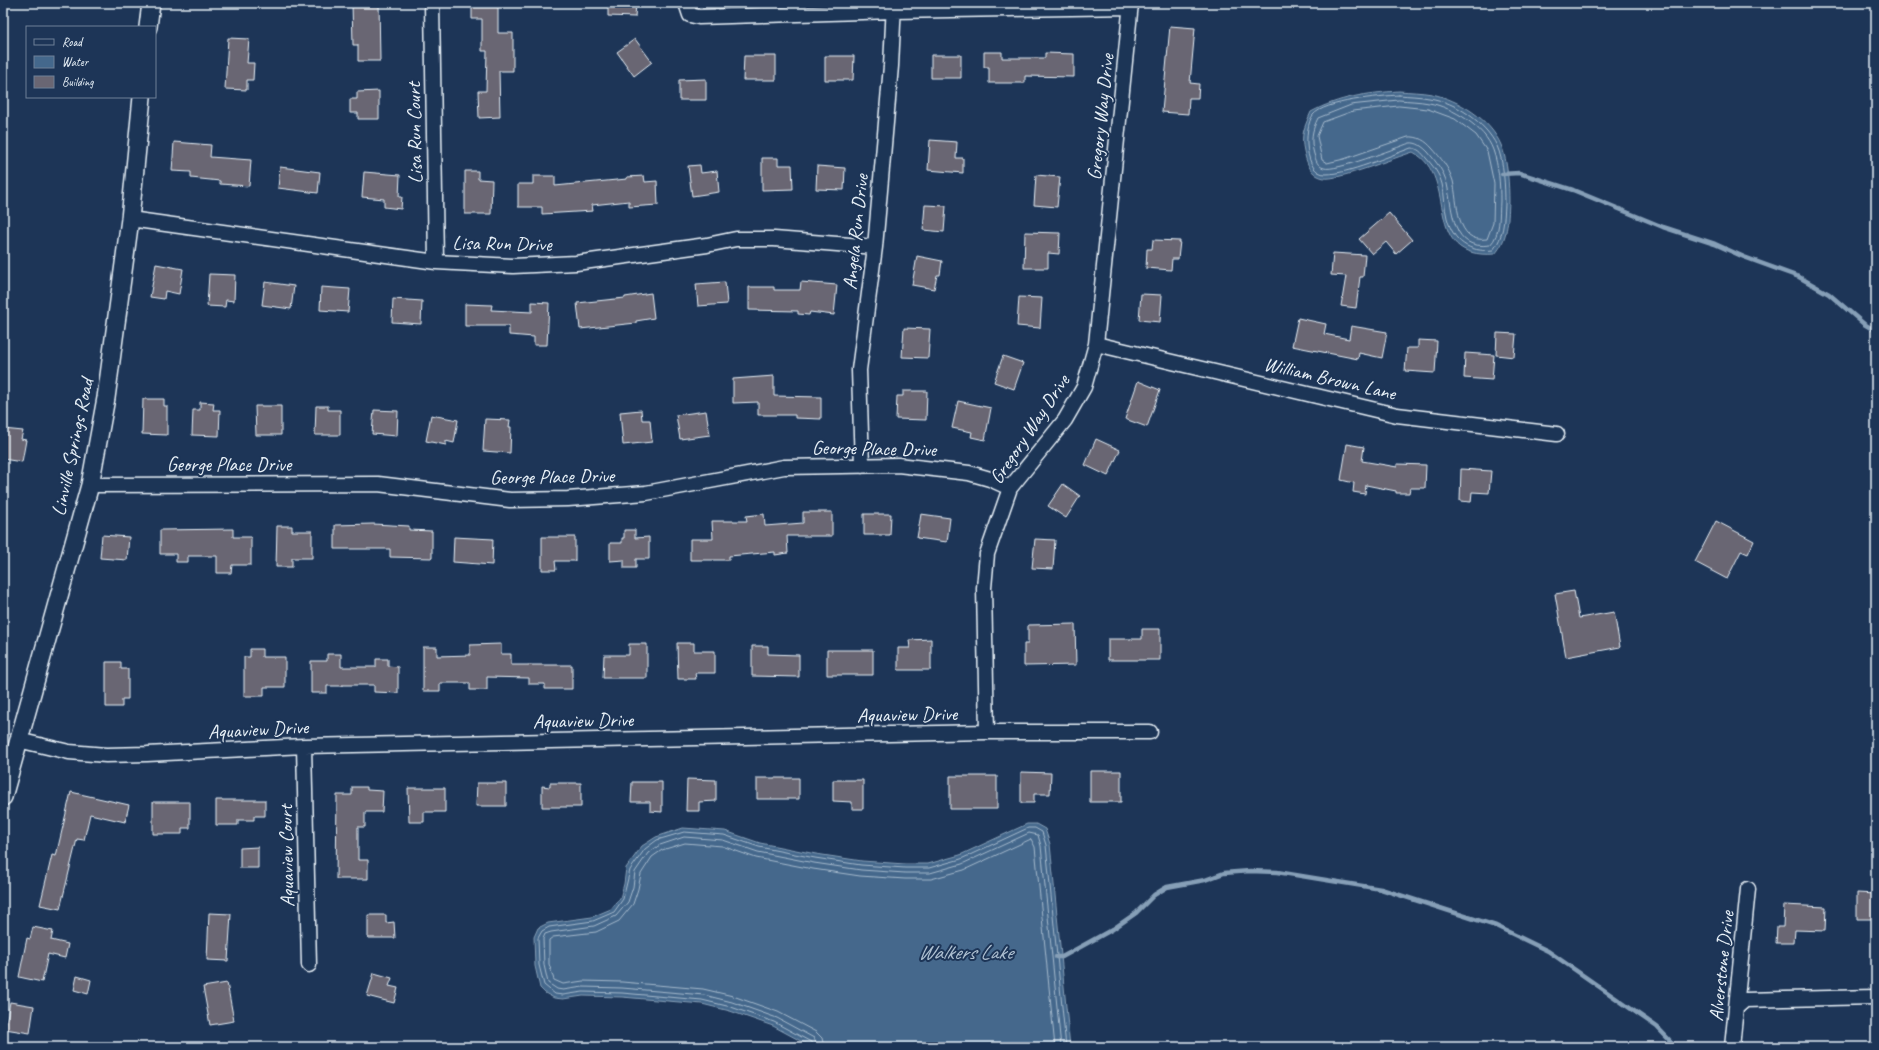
<svg xmlns="http://www.w3.org/2000/svg" width="1879" height="1050" viewBox="0 0 1879 1050" font-family="Caveat,sans-serif">
  <style>
    .water { fill: #44688c; stroke: #869fb7 }
    .lines { fill: none; stroke-linecap: round; stroke-linejoin: round }
    .shore { stroke: #a6bacd; stroke-width: 1 }
    .stream { stroke: #869fb7; stroke-width: 4.5 }
    .building { fill: #696673; stroke: #e8f1f8 }
    .minor-casing { stroke: #e8f1f8; stroke-width: 17 }
    .tertiary-casing { stroke: #e8f1f8; stroke-width: 20 }
    .minor { stroke: #1d3557; stroke-width: 14 }
    .tertiary { stroke: #1d3557; stroke-width: 17 }
    .labels { text-anchor: middle; stroke-width: 4; stroke-linejoin: round; paint-order: stroke }
    .street-label { font-size: 20px; fill: #e8f1f8; stroke: #1d3557 }
    .water-label { font-size: 21px; font-style: italic; fill: #afc1d2; stroke: #1d3557 }
  </style>
  <rect width="100%" height="100%" fill="#1d3557"/>
  <filter id="ink" filterUnits="userSpaceOnUse"><feTurbulence type="fractalNoise" baseFrequency=".025" numOctaves="2"/><feDisplacementMap in="SourceGraphic" scale="8" xChannelSelector="R" yChannelSelector="G"/><feConvolveMatrix kernelMatrix="1 2 1 2 8 2 1 2 1" color-interpolation-filters="sRGB"/></filter>
  <g filter="url(#ink)">
    <path class="water" d="M 1399,91 C 1410,92 1421,92 1432,94 C 1459,100 1490,119 1501,145 C 1508,161 1509,186 1509,202 C 1508,221 1508,239 1495,254 C 1419,260 1461,178 1413,152 C 1396,157 1337,181 1324,178 C 1313,176 1309,168 1306,159 C 1300,138 1302,132 1311,112 C 1339,97 1367,93 1399,91 Z
      M 1027,824 L 1036,824 L 1045,829 L 1050,844 L 1070,1047 L 812,1047 L 773,1026 L 730,1011 L 702,1004 L 622,997 L 583,996 L 563,999 L 554,998 L 545,993 L 540,988 L 535,966 L 534,937 L 538,928 L 548,923 L 592,917 L 611,909 L 620,898 L 624,884 L 626,868 L 642,846 L 656,837 L 683,828 L 725,831 L 760,843 L 816,854 L 862,861 L 905,864 L 928,864 L 960,855 Z"/>
    <g class="lines">
      <path class="shore" d="M 1399,95 C 1409,96 1419,96 1429,98 C 1456,102 1485,122 1497,146 C 1504,161 1505,187 1505,204 C 1504,220 1504,237 1493,250 C 1469,253 1453,241 1447,218 C 1444,207 1445,195 1442,184 C 1439,173 1433,166 1426,158 C 1422,153 1418,148 1411,148 C 1389,156 1348,174 1326,174 C 1304,175 1303,128 1313,115 C 1324,101 1381,96 1399,95 Z
        M 1399,100 C 1409,101 1419,101 1429,103 C 1452,107 1485,127 1493,150 C 1499,167 1500,184 1500,201 C 1499,215 1501,234 1490,245 C 1451,251 1453,210 1447,184 C 1444,171 1436,162 1428,152 C 1423,147 1417,142 1410,143 C 1395,148 1335,172 1324,168 C 1317,166 1316,160 1314,154 C 1310,140 1312,130 1318,118 L 1351,105 Z
        M 1399,106 L 1428,109 L 1455,119 L 1476,135 L 1487,151 L 1494,184 L 1493,223 L 1487,239 C 1455,244 1458,201 1453,181 C 1449,168 1441,158 1432,148 C 1426,141 1418,136 1408,137 L 1344,159 L 1327,163 L 1322,160 L 1317,136 L 1323,122 L 1353,111 Z
        M 813,1047 L 811,1042 L 774,1022 L 731,1007 L 702,1000 L 622,993 L 583,992 L 563,995 L 555,994 L 544,985 L 539,965 L 538,938 L 542,931 L 549,927 L 593,921 L 614,912 L 623,899 L 630,870 L 645,849 L 657,840 L 684,832 L 724,835 L 759,847 L 815,858 L 861,865 L 905,868 L 929,868 L 961,859 L 1028,828 L 1035,828 L 1042,832 L 1046,845 L 1066,1047
        M 818,1047 L 814,1038 L 777,1018 L 732,1002 L 704,995 L 622,988 L 583,987 L 563,990 L 557,989 L 548,983 L 544,965 L 543,939 L 545,934 L 551,932 L 594,926 L 616,916 L 628,902 L 633,887 L 635,872 L 648,853 L 660,845 L 684,837 L 723,840 L 758,852 L 814,863 L 861,870 L 905,873 L 930,873 L 962,864 L 1029,833 L 1038,835 L 1041,846 L 1061,1047
        M 824,1047 L 822,1038 L 816,1032 L 778,1012 L 733,996 L 703,989 L 622,982 L 583,981 L 563,984 L 554,980 L 549,964 L 549,940 L 553,937 L 596,932 L 619,921 L 633,904 L 638,889 L 641,874 L 652,857 L 662,850 L 685,843 L 722,846 L 756,858 L 813,869 L 860,876 L 905,879 L 931,879 L 964,870 L 1031,839 L 1035,847 L 1055,1047"/>
      <path class="stream" d="M 1502,174 L 1519,173 L 1573,190 L 1663,227 L 1715,244 L 1744,257 L 1799,277 L 1829,294 L 1864,324 L 1876,331
        M 1056,957 L 1062,957 L 1113,929 L 1136,913 L 1154,895 L 1167,887 L 1205,880 L 1224,873 L 1250,871 L 1277,872 L 1381,889 L 1496,926 L 1548,951 L 1657,1027 L 1676,1047"/>
    </g>
    <path class="building" d="M 352,3 L 379,3 L 380,61 L 358,61 L 358,45 L 353,45 Z
      M 472,3 L 498,3 L 498,33 L 513,33 L 513,71 L 499,71 L 500,117 L 479,118 L 478,91 L 486,91 L 487,51 L 482,51 L 482,19 L 472,19 Z
      M 608,3 L 636,3 L 635,17 L 608,16 Z
      M 1170,26 L 1195,28 L 1190,83 L 1199,84 L 1198,98 L 1189,98 L 1188,114 L 1162,112 Z
      M 228,38 L 249,39 L 247,63 L 254,63 L 253,80 L 247,80 L 247,90 L 225,89 Z
      M 635,39 L 652,62 L 634,76 L 617,52 Z
      M 984,52 L 1002,52 L 1002,58 L 1045,58 L 1045,53 L 1074,54 L 1074,77 L 1025,76 L 1025,83 L 989,83 L 989,67 L 984,67 Z
      M 931,55 L 961,55 L 961,78 L 931,78 Z
      M 744,56 L 776,56 L 776,80 L 743,80 Z
      M 825,56 L 854,56 L 853,80 L 825,80 Z
      M 706,79 L 706,100 L 679,100 L 679,80 Z
      M 379,91 L 379,119 L 358,119 L 358,113 L 350,113 L 350,99 L 357,99 L 357,92 Z
      M 930,140 L 957,142 L 956,158 L 963,158 L 963,173 L 928,170 Z
      M 174,142 L 211,145 L 210,157 L 251,160 L 249,186 L 220,184 L 220,181 L 191,178 L 191,172 L 172,171 Z
      M 762,158 L 778,158 L 778,165 L 792,165 L 793,189 L 762,190 Z
      M 700,165 L 701,173 L 717,171 L 719,192 L 692,196 L 688,166 Z
      M 817,166 L 845,168 L 844,190 L 816,189 Z
      M 280,167 L 320,172 L 318,193 L 278,188 Z
      M 465,171 L 478,171 L 478,179 L 492,180 L 491,214 L 465,214 Z
      M 364,172 L 400,175 L 399,197 L 402,197 L 401,209 L 384,207 L 384,199 L 362,197 Z
      M 1036,175 L 1060,177 L 1057,207 L 1034,205 Z
      M 533,176 L 555,176 L 555,186 L 627,179 L 627,177 L 644,176 L 645,182 L 657,181 L 658,205 L 629,207 L 629,201 L 592,205 L 593,211 L 542,214 L 542,207 L 518,207 L 518,184 L 533,184 Z
      M 925,205 L 946,206 L 944,232 L 923,230 Z
      M 1389,213 L 1412,240 L 1396,254 L 1386,242 L 1372,254 L 1359,239 Z
      M 1025,232 L 1060,233 L 1059,254 L 1048,253 L 1048,268 L 1024,268 Z
      M 1153,240 L 1180,241 L 1178,259 L 1172,259 L 1171,270 L 1146,268 L 1147,249 L 1152,249 Z
      M 1333,253 L 1365,255 L 1363,277 L 1360,277 L 1356,308 L 1341,306 L 1346,276 L 1331,275 Z
      M 917,256 L 942,261 L 940,275 L 937,275 L 934,289 L 912,285 Z
      M 156,264 L 183,269 L 179,294 L 165,291 L 164,299 L 150,297 Z
      M 209,274 L 235,275 L 234,301 L 226,300 L 225,307 L 207,306 Z
      M 265,282 L 294,286 L 291,309 L 262,305 Z
      M 725,282 L 727,304 L 698,306 L 696,284 Z
      M 801,282 L 837,285 L 834,315 L 810,312 L 809,315 L 798,314 L 798,311 L 749,310 L 749,287 L 774,287 L 774,290 L 800,290 Z
      M 321,287 L 350,289 L 348,312 L 320,310 Z
      M 651,293 L 654,318 L 636,321 L 636,323 L 580,329 L 577,303 L 625,298 L 625,297 Z
      M 1141,294 L 1162,295 L 1160,322 L 1139,320 Z
      M 1019,297 L 1042,298 L 1040,328 L 1017,326 Z
      M 393,299 L 422,301 L 421,324 L 392,322 Z
      M 532,302 L 549,303 L 547,345 L 534,345 L 534,337 L 509,335 L 509,326 L 465,326 L 465,304 L 492,305 L 491,310 L 532,312 Z
      M 1298,318 L 1326,324 L 1324,334 L 1349,339 L 1351,326 L 1387,332 L 1382,358 L 1359,353 L 1358,359 L 1292,346 Z
      M 904,328 L 930,329 L 928,358 L 902,357 Z
      M 1497,333 L 1516,334 L 1514,357 L 1496,355 Z
      M 1418,340 L 1437,341 L 1435,373 L 1405,371 L 1407,348 L 1418,348 Z
      M 1465,353 L 1494,355 L 1492,380 L 1464,378 Z
      M 1003,356 L 1023,363 L 1014,389 L 994,382 Z
      M 774,376 L 774,396 L 821,397 L 821,419 L 795,418 L 795,415 L 758,415 L 758,402 L 733,403 L 733,379 Z
      M 1138,381 L 1160,390 L 1147,427 L 1125,419 Z
      M 903,391 L 927,391 L 926,420 L 896,419 L 897,396 L 903,396 Z
      M 143,399 L 164,399 L 164,406 L 167,406 L 167,435 L 142,434 Z
      M 958,401 L 991,408 L 985,440 L 971,437 L 972,432 L 952,428 Z
      M 200,402 L 214,403 L 213,410 L 220,410 L 219,436 L 192,435 L 193,410 L 200,410 Z
      M 255,406 L 281,406 L 281,435 L 256,435 Z
      M 316,406 L 328,406 L 328,410 L 340,410 L 340,435 L 315,435 Z
      M 374,410 L 398,411 L 397,436 L 372,434 Z
      M 641,410 L 642,420 L 650,420 L 652,442 L 623,445 L 620,412 Z
      M 706,411 L 710,435 L 680,439 L 676,415 Z
      M 431,415 L 458,420 L 454,443 L 446,441 L 446,445 L 426,441 Z
      M 485,419 L 510,420 L 509,427 L 511,427 L 510,453 L 483,451 Z
      M 3,429 L 23,431 L 21,439 L 26,440 L 22,462 L 3,459 Z
      M 1096,439 L 1120,450 L 1108,476 L 1085,465 Z
      M 1347,444 L 1364,447 L 1362,461 L 1397,467 L 1397,464 L 1426,465 L 1425,488 L 1410,488 L 1409,493 L 1396,493 L 1396,491 L 1366,485 L 1365,494 L 1353,492 L 1354,483 L 1341,480 Z
      M 1461,469 L 1491,471 L 1489,493 L 1472,492 L 1471,502 L 1460,501 Z
      M 1063,484 L 1080,496 L 1066,518 L 1048,506 Z
      M 803,512 L 832,512 L 832,536 L 787,536 L 788,553 L 775,555 L 775,552 L 729,556 L 729,560 L 690,560 L 690,539 L 713,539 L 712,521 L 747,521 L 746,516 L 764,514 L 765,526 L 803,523 Z
      M 864,514 L 891,514 L 890,535 L 864,535 Z
      M 921,514 L 950,518 L 947,542 L 917,538 Z
      M 1716,521 L 1754,541 L 1748,554 L 1741,551 L 1727,579 L 1695,562 Z
      M 373,524 L 409,526 L 409,530 L 432,531 L 432,558 L 390,557 L 390,549 L 335,549 L 335,525 Z
      M 277,526 L 292,526 L 292,531 L 312,531 L 312,558 L 292,558 L 292,567 L 276,567 Z
      M 233,529 L 233,537 L 251,537 L 251,565 L 232,565 L 231,573 L 217,573 L 217,556 L 188,556 L 188,562 L 176,562 L 176,554 L 160,554 L 160,530 Z
      M 624,530 L 635,530 L 635,538 L 649,537 L 649,559 L 636,559 L 636,568 L 624,568 L 624,560 L 610,561 L 610,543 L 622,543 L 622,538 L 624,538 Z
      M 102,535 L 129,537 L 127,560 L 100,558 Z
      M 454,537 L 493,539 L 492,565 L 453,562 Z
      M 542,537 L 575,537 L 575,561 L 555,561 L 556,570 L 542,570 Z
      M 1035,539 L 1055,540 L 1053,569 L 1032,568 Z
      M 1574,591 L 1579,618 L 1614,612 L 1620,647 L 1566,657 L 1555,594 Z
      M 1075,624 L 1076,665 L 1024,666 L 1024,644 L 1028,644 L 1028,625 Z
      M 1142,629 L 1160,629 L 1160,660 L 1108,660 L 1108,639 L 1142,639 Z
      M 931,639 L 931,670 L 898,670 L 898,648 L 910,648 L 909,640 Z
      M 677,643 L 694,643 L 694,651 L 715,651 L 715,673 L 695,673 L 696,679 L 678,679 Z
      M 501,644 L 501,654 L 511,654 L 511,665 L 572,665 L 572,689 L 545,689 L 545,684 L 529,684 L 529,678 L 487,677 L 487,690 L 470,690 L 470,683 L 440,683 L 440,691 L 423,691 L 423,647 L 437,647 L 437,656 L 470,655 L 470,645 Z
      M 629,644 L 647,644 L 647,678 L 603,678 L 604,655 L 629,655 Z
      M 752,646 L 768,646 L 768,654 L 799,655 L 799,677 L 752,676 Z
      M 250,649 L 262,649 L 262,657 L 285,657 L 285,687 L 264,687 L 264,696 L 244,696 L 244,657 L 250,657 Z
      M 827,650 L 873,650 L 873,675 L 827,675 Z
      M 327,654 L 341,654 L 341,667 L 376,667 L 376,659 L 388,659 L 388,666 L 398,667 L 398,693 L 374,692 L 374,685 L 342,685 L 342,686 L 327,686 L 327,693 L 311,693 L 311,661 L 327,661 Z
      M 106,662 L 121,662 L 121,669 L 128,669 L 128,699 L 122,699 L 122,707 L 106,707 Z
      M 1090,771 L 1121,771 L 1121,802 L 1090,802 Z
      M 1021,772 L 1051,773 L 1050,794 L 1034,794 L 1034,803 L 1021,803 Z
      M 950,776 L 997,776 L 997,809 L 950,809 Z
      M 757,778 L 799,778 L 799,799 L 757,799 Z
      M 687,779 L 716,780 L 716,801 L 699,802 L 699,811 L 686,811 Z
      M 833,780 L 863,780 L 863,809 L 852,809 L 852,802 L 833,801 Z
      M 632,782 L 662,782 L 662,812 L 650,811 L 650,802 L 631,802 Z
      M 477,783 L 506,783 L 506,806 L 476,806 Z
      M 550,783 L 581,783 L 581,807 L 542,807 L 542,786 L 550,787 Z
      M 352,787 L 367,787 L 367,790 L 383,791 L 382,812 L 365,812 L 365,827 L 358,827 L 358,860 L 368,860 L 368,879 L 336,879 L 337,795 L 352,795 Z
      M 408,788 L 445,788 L 445,812 L 424,812 L 424,822 L 409,822 Z
      M 71,792 L 129,805 L 125,822 L 90,814 L 84,840 L 77,839 L 60,909 L 40,905 L 52,855 L 56,856 Z
      M 216,800 L 265,800 L 265,816 L 254,816 L 254,820 L 238,820 L 238,825 L 216,825 Z
      M 153,802 L 190,802 L 190,828 L 182,828 L 182,834 L 153,834 Z
      M 258,847 L 258,868 L 240,868 L 240,848 Z
      M 1857,893 L 1876,894 L 1876,919 L 1857,919 Z
      M 1784,905 L 1826,907 L 1825,931 L 1795,930 L 1794,943 L 1776,943 L 1777,927 L 1783,927 Z
      M 209,913 L 231,914 L 228,961 L 207,960 Z
      M 368,915 L 386,915 L 386,923 L 394,922 L 395,938 L 368,938 Z
      M 33,927 L 53,931 L 51,940 L 68,944 L 65,958 L 48,954 L 42,982 L 19,977 L 27,938 L 30,939 Z
      M 374,973 L 392,978 L 389,986 L 398,988 L 394,1003 L 367,996 Z
      M 77,976 L 91,980 L 88,994 L 74,990 Z
      M 227,983 L 234,1021 L 210,1025 L 203,987 Z
      M 10,1002 L 34,1006 L 30,1033 L 5,1029 Z"/>
    <g class="lines">
      <g class="minor-casing">
        <path id="minor" d="M 432,3 L 436,262
          M 686,3 L 690,15 L 699,17 L 894,11 L 1131,7
          M 130,219 L 436,262 L 513,266 L 576,263 L 707,245 L 736,239 L 774,239 L 875,247
          M 1096,344 L 1397,415 L 1557,434
          M 862,466 L 859,370 L 875,247 L 891,66 L 894,3
          M 90,485 L 378,484 L 510,500 L 568,499 L 646,493 L 784,467 L 898,465 L 969,473 L 990,479 L 1010,488
          M 987,732 L 984,588 L 987,554 L 1010,488 L 1065,420 L 1084,387 L 1096,344 L 1131,3
          M 18,740 L 69,752 L 106,755 L 147,754 L 304,746 L 987,732 L 1150,732
          M 304,746 L 309,965
          M 1737,1007 L 1745,1000 L 1876,997
          M 1732,1047 L 1748,889"/>
      </g>
      <g class="tertiary-casing">
        <path id="tertiary" d="M 148,27 L 151,3
          M 3,797 L 90,485 L 106,398 L 130,219 L 142,97"/>
      </g>
      <use href="#minor" class="minor"/>
      <use href="#tertiary" class="tertiary"/>
    </g>
  </g>
  <g class="labels">
    <g class="street-label">
      <text transform="translate(1100 117) rotate(-84)" y="7">Gregory Way Drive</text>
      <text transform="translate(414 133) rotate(-91)" y="7">Lisa Run Court</text>
      <text transform="translate(855 232) rotate(-84)" y="7">Angela Run Drive</text>
      <text transform="translate(502 243) rotate(1)" y="7">Lisa Run Drive</text>
      <text transform="translate(1330 378) rotate(13)" y="7">William Brown Lane</text>
      <text transform="translate(1029 429) rotate(-56)" y="7">Gregory Way Drive</text>
      <text transform="translate(72 447) rotate(-78)" y="7">Linville Springs Road</text>
      <text transform="translate(874 448) rotate(1)" y="7">George Place Drive</text>
      <text x="229" y="471">George Place Drive</text>
      <text transform="translate(552 476) rotate(-1)" y="7">George Place Drive</text>
      <text transform="translate(907 714) rotate(-1)" y="7">Aquaview Drive</text>
      <text transform="translate(583 720) rotate(-1)" y="7">Aquaview Drive</text>
      <text transform="translate(258 729) rotate(-3)" y="7">Aquaview Drive</text>
      <text transform="translate(286 856) rotate(-91)" y="7">Aquaview Court</text>
      <text transform="translate(1721 966) rotate(-84)" y="7">Alverstone Drive</text>
    </g>
    <g class="water-label">
      <text x="965" y="959">Walkers Lake</text>
    </g>
  </g>
  <rect width="1879" height="1050" fill="none" stroke="#1d3557" stroke-width="16"/>
  <rect x="8" y="8" width="1863" height="1034" fill="none" stroke="#e8f1f8" stroke-width="1.5" filter="url(#ink)"/>
  <rect x="26" y="26" width="130" height="72" fill="#1d3557" stroke="#6e8097"/>
  <rect x="34" y="39" width="20" height="6" fill="#1d3557" stroke="#6e8097"/>
  <text x="62" y="46" font-size="12" fill="#e8f1f8">Road</text>
  <rect x="34" y="56" width="20" height="12" fill="#44688c" stroke="#6e8097"/>
  <text x="62" y="66" font-size="12" fill="#e8f1f8">Water</text>
  <rect x="34" y="76" width="20" height="12" fill="#696673" stroke="#6e8097"/>
  <text x="62" y="86" font-size="12" fill="#e8f1f8">Building</text>
</svg>
